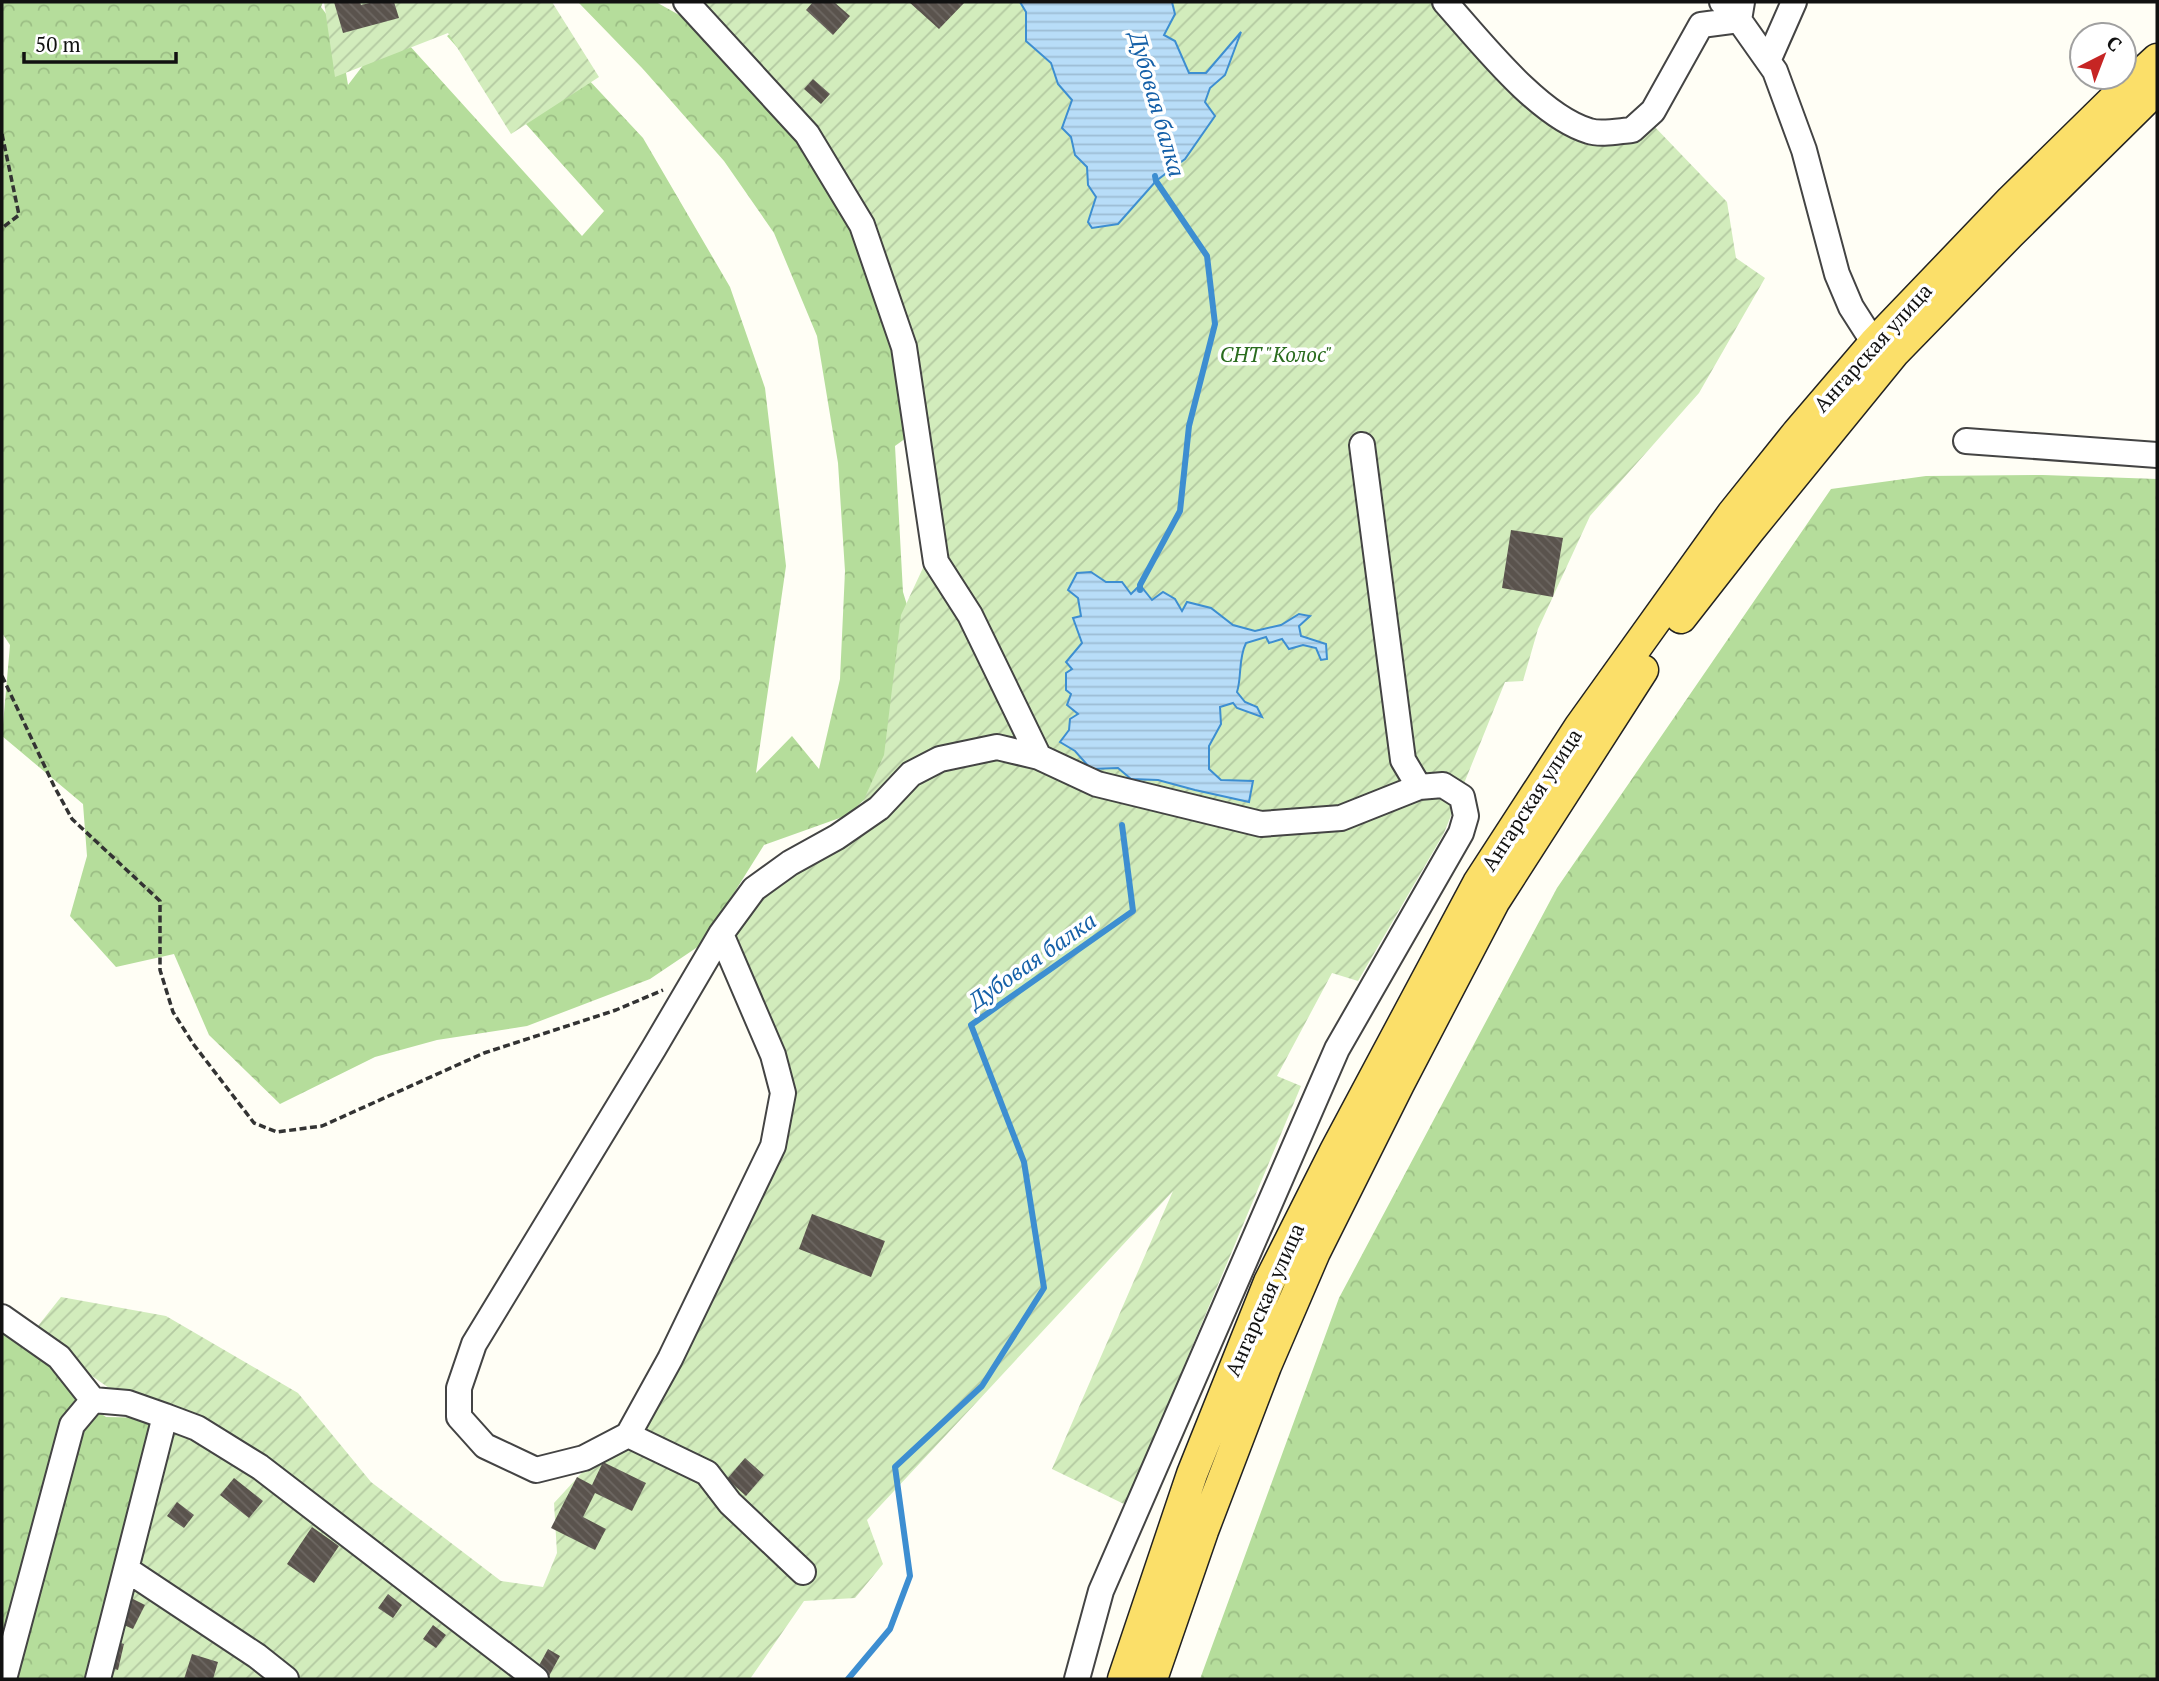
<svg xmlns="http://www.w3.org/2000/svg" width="2159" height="1681" viewBox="0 0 2159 1681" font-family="'PT Serif',serif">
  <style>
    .forest { fill: url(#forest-crowns) }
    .garden { fill: url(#garden-furrows) }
    .water { fill: url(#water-rules); stroke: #3d8ed1; stroke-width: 2 }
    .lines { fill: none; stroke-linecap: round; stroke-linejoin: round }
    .stream { stroke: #3d8ed1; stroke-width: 6 }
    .building { fill: url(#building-back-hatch) }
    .minor-casing { stroke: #444; stroke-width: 28 }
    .major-casing { stroke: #222; stroke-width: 33 }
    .path { stroke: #333; stroke-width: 3.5; stroke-dasharray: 7 3.5; stroke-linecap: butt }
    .minor { stroke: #fff; stroke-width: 24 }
    .major { stroke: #fbdf69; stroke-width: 30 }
    .labels { text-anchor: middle; stroke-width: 7; stroke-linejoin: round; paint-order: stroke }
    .street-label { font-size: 21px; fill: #111; stroke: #fff }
    .park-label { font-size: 21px; font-style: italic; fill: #2a6c1e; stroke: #fff }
    .water-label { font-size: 23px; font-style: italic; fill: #1560a8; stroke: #fff }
  </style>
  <defs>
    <pattern id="forest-crowns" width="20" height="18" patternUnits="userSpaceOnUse" patternTransform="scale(1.75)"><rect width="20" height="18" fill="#b5dd9b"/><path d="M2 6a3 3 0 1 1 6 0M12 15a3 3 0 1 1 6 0" fill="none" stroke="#9bbd84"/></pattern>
    <pattern id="garden-furrows" width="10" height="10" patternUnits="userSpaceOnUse" patternTransform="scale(1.75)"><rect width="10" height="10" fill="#d2ecbc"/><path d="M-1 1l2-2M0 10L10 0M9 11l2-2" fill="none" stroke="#b3c9a1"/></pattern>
    <pattern id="water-rules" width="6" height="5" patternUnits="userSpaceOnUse" patternTransform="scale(1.75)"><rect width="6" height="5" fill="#b8ddf8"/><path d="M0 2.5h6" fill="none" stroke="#9dbdd4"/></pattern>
    <pattern id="building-back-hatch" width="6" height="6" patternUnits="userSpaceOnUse" patternTransform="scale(1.75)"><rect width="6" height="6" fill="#5a534d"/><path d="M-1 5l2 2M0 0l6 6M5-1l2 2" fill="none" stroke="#6d6762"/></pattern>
  </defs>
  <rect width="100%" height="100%" fill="#fffef5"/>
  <path class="forest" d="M 2,2 L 323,2 L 321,7 L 339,31 L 348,85 L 374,51 L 409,45 L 582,236 L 604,211 L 447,36 L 492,2 L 516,2 L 643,138 L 730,287 L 765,388 L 786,566 L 756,773 L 792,736 L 819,769 L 840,679 L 845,571 L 838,463 L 817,336 L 774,233 L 724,161 L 643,69 L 578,2 L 656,2 L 774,68 L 856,229 L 899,352 L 906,438 L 895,446 L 903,592 L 917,638 L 899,767 L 848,815 L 764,845 L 702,944 L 650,979 L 527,1026 L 437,1040 L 375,1057 L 280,1104 L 209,1035 L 174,954 L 116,967 L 70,916 L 87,856 L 83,804 L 2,736 L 10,645 L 2,633 Z
    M 2043,475 L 2157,479 L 2157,1679 L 1200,1679 L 1339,1298 L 1557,888 L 1831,489 L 1926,476 Z
    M 2,1322 L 57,1363 L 83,1401 L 106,1417 L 152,1418 L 87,1679 L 2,1679 Z"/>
  <path class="garden" d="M 324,2 L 552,2 L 599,77 L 511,134 L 448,33 L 335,77 Z
    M 692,2 L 1435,2 L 1550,125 L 1579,136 L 1652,124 L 1727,202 L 1736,258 L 1765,278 L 1699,393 L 1590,516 L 1538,629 L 1523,681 L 1505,682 L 1444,833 L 1358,981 L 1332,973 L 1277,1076 L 1301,1086 L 1126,1505 L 1052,1469 L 1173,1191 L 867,1520 L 883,1564 L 855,1598 L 804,1601 L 750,1679 L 87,1679 L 154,1431 L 152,1418 L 69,1360 L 38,1326 L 61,1297 L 166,1316 L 298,1393 L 371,1482 L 501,1581 L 543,1587 L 557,1553 L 554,1503 L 611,1441 L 683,1313 L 764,1141 L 772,1083 L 722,955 L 752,899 L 848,835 L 884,755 L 901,615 L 936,540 L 927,416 L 920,364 L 888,278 L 834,158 Z"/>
  <path class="water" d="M 1020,2 L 1172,2 L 1175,14 L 1164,35 L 1175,41 L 1189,73 L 1206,73 L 1241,32 L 1225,75 L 1210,88 L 1205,102 L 1215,116 L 1185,159 L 1156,181 L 1118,224 L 1092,228 L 1088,222 L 1096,197 L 1088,185 L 1087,167 L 1075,155 L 1071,137 L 1062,128 L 1072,100 L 1058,84 L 1051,63 L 1026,41 L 1026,12 Z
    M 1091,572 L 1106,582 L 1122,582 L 1131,594 L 1140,585 L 1152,600 L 1163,592 L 1175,599 L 1182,611 L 1187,602 L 1211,608 L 1233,625 L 1255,631 L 1281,625 L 1299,614 L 1310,616 L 1299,626 L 1301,636 L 1326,644 L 1327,659 L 1321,660 L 1316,648 L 1303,645 L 1289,649 L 1282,639 L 1269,643 L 1266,637 L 1246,643 C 1238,659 1242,676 1237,692 L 1245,702 L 1257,707 L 1262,717 L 1237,708 L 1233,703 L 1220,707 L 1221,724 L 1209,746 L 1209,769 L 1221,780 L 1253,781 L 1249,802 L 1195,790 L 1158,780 L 1131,779 L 1118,768 L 1091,769 L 1075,751 L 1060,742 L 1069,730 L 1070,719 L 1078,714 L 1067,705 L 1071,694 L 1066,690 L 1066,673 L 1072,669 L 1066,662 L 1082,643 L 1073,618 L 1081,616 L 1078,598 L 1068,590 L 1077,573 Z"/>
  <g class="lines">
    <path class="stream" d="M 1140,590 L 1140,585 L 1180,511 L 1189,426 L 1215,324 L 1207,256 L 1156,181 L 1155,176
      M 848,1679 L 890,1629 L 910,1576 L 895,1467 L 982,1386 L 1044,1288 L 1024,1162 L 971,1025 L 1133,911 L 1122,825"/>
  </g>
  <path class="building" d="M 334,2 L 360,2 L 361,5 L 374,2 L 394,2 L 399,18 L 343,33 Z
    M 813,2 L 834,2 L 850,16 L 833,35 L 806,10 Z
    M 909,2 L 965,2 L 939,29 Z
    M 813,79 L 830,94 L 821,104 L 804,89 Z
    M 1511,530 L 1563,538 L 1553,597 L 1502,588 Z
    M 812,1214 L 885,1241 L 871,1277 L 799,1249 Z
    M 745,1458 L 764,1475 L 746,1496 L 727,1479 Z
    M 603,1462 L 646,1483 L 632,1511 L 595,1493 L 583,1517 L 606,1529 L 595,1550 L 551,1528 L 577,1477 L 592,1485 Z
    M 234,1478 L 263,1501 L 249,1518 L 220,1495 Z
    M 177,1502 L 194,1515 L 184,1528 L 167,1516 Z
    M 312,1527 L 339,1546 L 314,1583 L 287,1564 Z
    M 388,1594 L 402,1605 L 393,1618 L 378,1608 Z
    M 129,1597 L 145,1605 L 133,1629 L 117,1622 Z
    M 433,1625 L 446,1635 L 436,1648 L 423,1639 Z
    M 110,1640 L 124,1644 L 118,1670 L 104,1666 Z
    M 548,1649 L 560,1656 L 549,1676 L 537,1669 Z
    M 192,1654 L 218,1662 L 213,1679 L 184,1679 Z"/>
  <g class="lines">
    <g class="minor-casing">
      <path id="minor" d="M 686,2 L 807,134 L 862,225 L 904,347 L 936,562 L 970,615 L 1039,757
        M 1445,2 C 1480,41 1538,116 1589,131 C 1601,135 1619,131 1632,130 L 1653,111 L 1701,25 L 1739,20 L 1742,2
        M 1722,2 L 1739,20 L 1775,71 L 1804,150 L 1837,274 L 1851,307 L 1874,343
        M 1768,61 L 1794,2
        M 1966,441 L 2157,455
        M 1362,445 L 1403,760 L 1419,787
        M 721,934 L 773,1055 L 783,1093 L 773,1146 L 670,1359 L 628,1435 L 584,1458 L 536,1470 L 485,1446 L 459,1417 L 459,1388 L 474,1344 L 654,1048 L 721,934 L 754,889 L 790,863 L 837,837 L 879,808 L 911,774 L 940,759 L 997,747 L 1039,757 L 1097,784 L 1261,824 L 1341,818 L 1419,787 L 1443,785 L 1462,797 L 1466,816 L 1461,833 L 1337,1049 L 1101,1591 L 1077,1679
        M 2,1317 L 59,1357 L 93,1400 L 72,1425 L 4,1679
        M 93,1400 L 128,1403 L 165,1416 L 98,1679
        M 165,1416 L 197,1428 L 260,1467 L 536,1679
        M 628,1435 L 707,1473 L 730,1503 L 803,1572
        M 126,1569 L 257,1656 L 286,1679"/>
    </g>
    <g class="major-casing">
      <path id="major" d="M 1681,618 L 1749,531 L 1894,353 L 2010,234 L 2157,89
        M 1123,1679 L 1192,1474 L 1269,1282 L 1336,1149 L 1478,883 L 1580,726 L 1732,514 L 1797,433 L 1874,343 L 2011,200 L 2120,93 L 2157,59
        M 1152,1679 L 1203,1531 L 1266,1366 L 1315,1252 L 1399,1084 L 1494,902 L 1643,670"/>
    </g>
    <path class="path" d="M 2,134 L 19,215 L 2,228
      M 2,676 L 54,786 L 72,819 L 160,901 L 160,970 L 173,1012 L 194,1045 L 254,1123 L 277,1132 L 322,1126 L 484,1053 L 616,1010 L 663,990"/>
    <use href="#minor" class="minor"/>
    <use href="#major" class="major"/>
  </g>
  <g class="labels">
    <g class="street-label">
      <text transform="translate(1873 348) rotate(-48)" y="7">Ангарская улица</text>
      <text transform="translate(1532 800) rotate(-57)" y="7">Ангарская улица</text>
      <text transform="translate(1265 1300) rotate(-66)" y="7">Ангарская улица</text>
    </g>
    <g class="park-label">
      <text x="1276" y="362">СНТ "Колос"</text>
    </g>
    <g class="water-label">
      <text transform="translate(1157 104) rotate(74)" y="8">Дубовая балка</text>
      <text transform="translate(1032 961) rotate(-35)" y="8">Дубовая балка</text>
    </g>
  </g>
  <rect width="2159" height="1681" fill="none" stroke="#111111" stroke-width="7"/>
  <g transform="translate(2103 56) rotate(42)"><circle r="33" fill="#ffffff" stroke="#a0a0a0" stroke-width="2"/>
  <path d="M0-5L12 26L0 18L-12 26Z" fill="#c62524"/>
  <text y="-10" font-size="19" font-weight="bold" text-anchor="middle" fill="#111111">С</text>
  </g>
  <path d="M24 52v10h152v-10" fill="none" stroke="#111111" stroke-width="3.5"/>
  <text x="35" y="52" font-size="21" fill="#111111" stroke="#ffffff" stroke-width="5" paint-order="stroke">50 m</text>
</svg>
